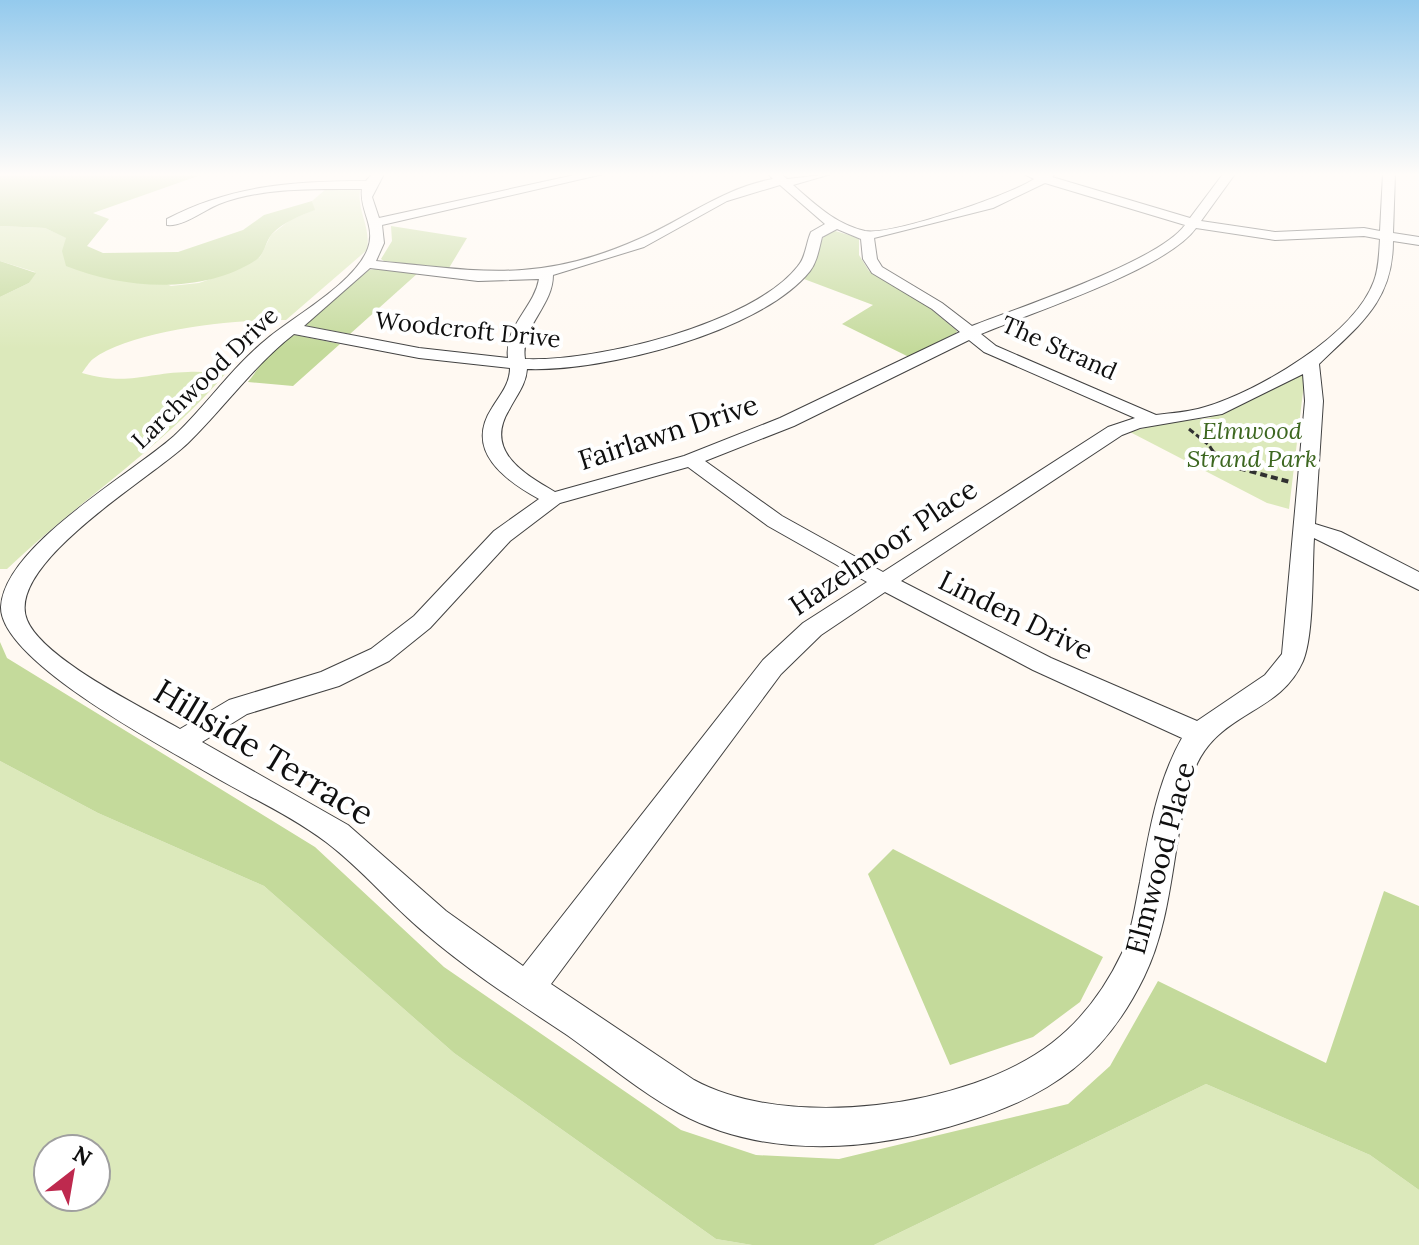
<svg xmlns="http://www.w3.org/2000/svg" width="1419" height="1245" viewBox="0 0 1419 1245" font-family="Lora,serif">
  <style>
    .green { fill: #dce9bb; fill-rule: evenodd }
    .forest { fill: #c4da9b }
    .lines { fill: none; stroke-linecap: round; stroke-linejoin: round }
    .street-casing { stroke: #424242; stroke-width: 2 }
    .path-far1 { stroke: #313131; stroke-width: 3; stroke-dasharray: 6 3; stroke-linecap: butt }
    .path { stroke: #313131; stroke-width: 4; stroke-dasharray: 7 4; stroke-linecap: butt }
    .street { fill: #fff; fill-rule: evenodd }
    .labels { text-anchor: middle; stroke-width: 8; stroke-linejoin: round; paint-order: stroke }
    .far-street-label { font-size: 24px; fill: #0f0f0f; stroke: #fff }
    .far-park-label { font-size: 24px; font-style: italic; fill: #3d6720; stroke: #fff }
    .street-label { font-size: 28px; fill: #0f0f0f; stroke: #fff }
    .near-street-label { font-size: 34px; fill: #0f0f0f; stroke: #fff }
  </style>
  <rect width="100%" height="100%" fill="#fff9f2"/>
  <path class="green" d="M 347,188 L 360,190 C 357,212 371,226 367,250 L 286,320 C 238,319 132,330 93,359 C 89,362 85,369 82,373 C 129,386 145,373 188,372 C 200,371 213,373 225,374 C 161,449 78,501 7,569 L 0,569 L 0,297 L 29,283 L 35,272 L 0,261 L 0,226 L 45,228 L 171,286 L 199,283 L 239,269 L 260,257 L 271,235 L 290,220 L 314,210 L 312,201 L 326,189 Z
    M 1300,373 L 1305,375 L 1289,509 L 1267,503 L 1130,432 L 1164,423 L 1209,418 Z
    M 0,761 L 98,813 L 264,886 L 454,1053 L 716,1239 L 752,1245 L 0,1245 ZM 48,1149 L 96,1149 L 96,1197 L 48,1197 Z
    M 1206,1084 L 1370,1155 L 1419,1190 L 1419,1245 L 874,1245 Z"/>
  <path class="forest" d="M 0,174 L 214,174 L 198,176 L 93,213 L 109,219 L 87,246 L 103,253 L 178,252 L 243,230 L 264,215 L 312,201 L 315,210 C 300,216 283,222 272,234 C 265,242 265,254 256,260 C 203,295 123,289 66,266 L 62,251 L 66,238 L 45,228 L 0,226 Z
    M 391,226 L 467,238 L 449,268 L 384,261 L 381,259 L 392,241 Z
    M 832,230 L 859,238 L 859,255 L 869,271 L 925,304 L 957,331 L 955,335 L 909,357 L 842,324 L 873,305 L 804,279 C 815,264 815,239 832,230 Z
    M 0,261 L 36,273 L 29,283 L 0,297 Z
    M 375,269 L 418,273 L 350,334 L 307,326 L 305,323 L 369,270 Z
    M 296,335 L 340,344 L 293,386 L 248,382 C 260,367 276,339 296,335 Z
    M 0,642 L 7,658 L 315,847 L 444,967 L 681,1130 L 756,1155 L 839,1159 L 1068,1104 L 1110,1066 L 1158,981 L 1326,1063 L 1384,891 L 1419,906 L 1419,1190 L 1370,1155 L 1206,1084 L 874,1245 L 752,1245 L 716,1239 L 454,1053 L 264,886 L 98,813 L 0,761 Z
    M 893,849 L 1103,957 L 1080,1002 L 1033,1037 L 950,1065 L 868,874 Z"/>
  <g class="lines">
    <g class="street-casing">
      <path id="street" d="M 372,174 L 384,174 L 372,197 L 379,218 L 579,174 L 603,174 L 382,225 L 384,243 L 376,261 C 480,271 538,284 639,239 C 685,219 723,188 773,179 L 768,174 L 781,174 L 787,179 L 831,174 L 793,185 C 815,204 835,224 865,231 C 890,236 1011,195 1034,179 L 1024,174 L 1055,174 L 1052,177 L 1190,218 L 1223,174 L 1235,174 L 1201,221 L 1275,232 L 1364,228 L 1380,231 L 1383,174 L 1395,174 L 1393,233 L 1419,237 L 1419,245 L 1393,241 C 1393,302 1359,325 1319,364 L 1323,401 L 1315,524 L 1341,532 L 1419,572 L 1419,590 L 1314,538 C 1312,570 1314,635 1303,661 C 1277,720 1210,708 1189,785 C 1172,848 1173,918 1144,977 C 1105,1057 1052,1095 968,1121 C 875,1151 769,1161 679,1113 C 639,1091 604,1061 567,1035 C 519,1003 470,972 426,934 C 391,905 362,869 326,842 C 290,815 247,796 208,773 C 164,747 0,661 1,607 C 4,546 130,475 174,436 C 207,405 232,367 268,338 C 296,315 356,282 368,248 C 376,226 359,210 362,189 C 315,189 264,187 219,204 C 204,210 183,227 167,225 L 167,219 C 231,185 296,181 366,181 ZM 1045,183 L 1185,225 C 1158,262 1020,307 972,326 L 942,303 L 882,267 L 877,259 L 874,238 L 993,208 ZM 780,185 L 825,224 L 811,232 C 806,243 806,257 798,266 C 753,324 596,362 525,359 C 520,326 553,307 553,275 L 644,247 L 727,201 ZM 1196,228 L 1275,240 L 1364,236 L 1380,239 C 1379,253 1379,268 1374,281 C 1354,336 1258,391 1205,407 C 1189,412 1172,413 1156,415 L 996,346 L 981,334 C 1033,312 1167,269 1196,228 ZM 837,229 L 861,239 L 863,259 L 872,273 L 932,309 L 960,332 L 780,418 L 684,456 L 555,492 C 524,474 484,451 509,410 C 516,396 526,385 527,369 C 603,372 760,333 810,271 C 817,262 819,249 822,237 ZM 370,268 L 478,281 L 539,279 C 534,308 504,326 508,358 L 419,348 L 304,326 ZM 294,334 L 419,358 L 510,368 C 510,384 500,395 492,408 C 464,451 505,480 539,499 L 494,531 L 414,616 L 371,649 L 321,672 L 229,700 L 180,729 C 142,707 43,659 27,620 C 4,564 153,477 188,443 C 225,407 253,366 294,334 ZM 969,340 L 984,352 L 1135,418 L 1108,427 L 883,572 L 782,516 L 705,461 L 794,426 ZM 1303,374 L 1305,401 L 1282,654 L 1265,675 L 1197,721 L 1051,658 L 901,581 L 1122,435 L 1140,428 L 1222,414 ZM 688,467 L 768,526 L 867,582 L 803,623 L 763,660 L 523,966 L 446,911 L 348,825 L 202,742 L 247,714 L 339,686 L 389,661 L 430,628 L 510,541 L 560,503 ZM 885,592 L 1033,670 L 1182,738 C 1157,782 1149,833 1140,882 C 1135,906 1132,931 1122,953 C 1106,987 1082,1020 1052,1043 C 968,1108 787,1131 694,1080 L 551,984 L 781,674 L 821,635 Z"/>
    </g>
    <path class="path-far1" d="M 1189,429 L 1209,445 L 1214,453"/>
    <path class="path" d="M 1212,451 L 1227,465 L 1290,482"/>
    <use href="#street" class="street"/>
  </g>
  <linearGradient id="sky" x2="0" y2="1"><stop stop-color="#94caed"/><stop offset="0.5" stop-color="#fffcf9"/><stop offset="1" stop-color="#fffcf9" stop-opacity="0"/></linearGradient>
  <rect width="1419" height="349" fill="url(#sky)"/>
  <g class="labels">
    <g class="far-street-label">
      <text transform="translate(468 330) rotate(6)" y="8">Woodcroft Drive</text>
      <text transform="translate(1059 348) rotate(24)" y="8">The Strand</text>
      <text transform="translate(205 378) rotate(-44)" y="8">Larchwood Drive</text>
    </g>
    <g class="far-park-label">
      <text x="1252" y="439">Elmwood<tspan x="1252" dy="28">Strand Park</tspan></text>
    </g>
    <g class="street-label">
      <text transform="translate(668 432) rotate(-18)" y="10">Fairlawn Drive</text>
      <text transform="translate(883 547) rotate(-34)" y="10">Hazelmoor Place</text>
      <text transform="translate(1016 615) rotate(26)" y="10">Linden Drive</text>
      <text transform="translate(1160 858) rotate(-75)" y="10">Elmwood Place</text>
    </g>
    <g class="near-street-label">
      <text transform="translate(264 752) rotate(31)" y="12">Hillside Terrace</text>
    </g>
  </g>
  <g transform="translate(72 1173) rotate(31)"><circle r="38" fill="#ffffff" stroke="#9f9f9f" stroke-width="2"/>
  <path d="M0-6L14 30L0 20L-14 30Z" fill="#be294e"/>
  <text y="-12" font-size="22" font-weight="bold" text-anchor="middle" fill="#0f0f0f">N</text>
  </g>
</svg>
